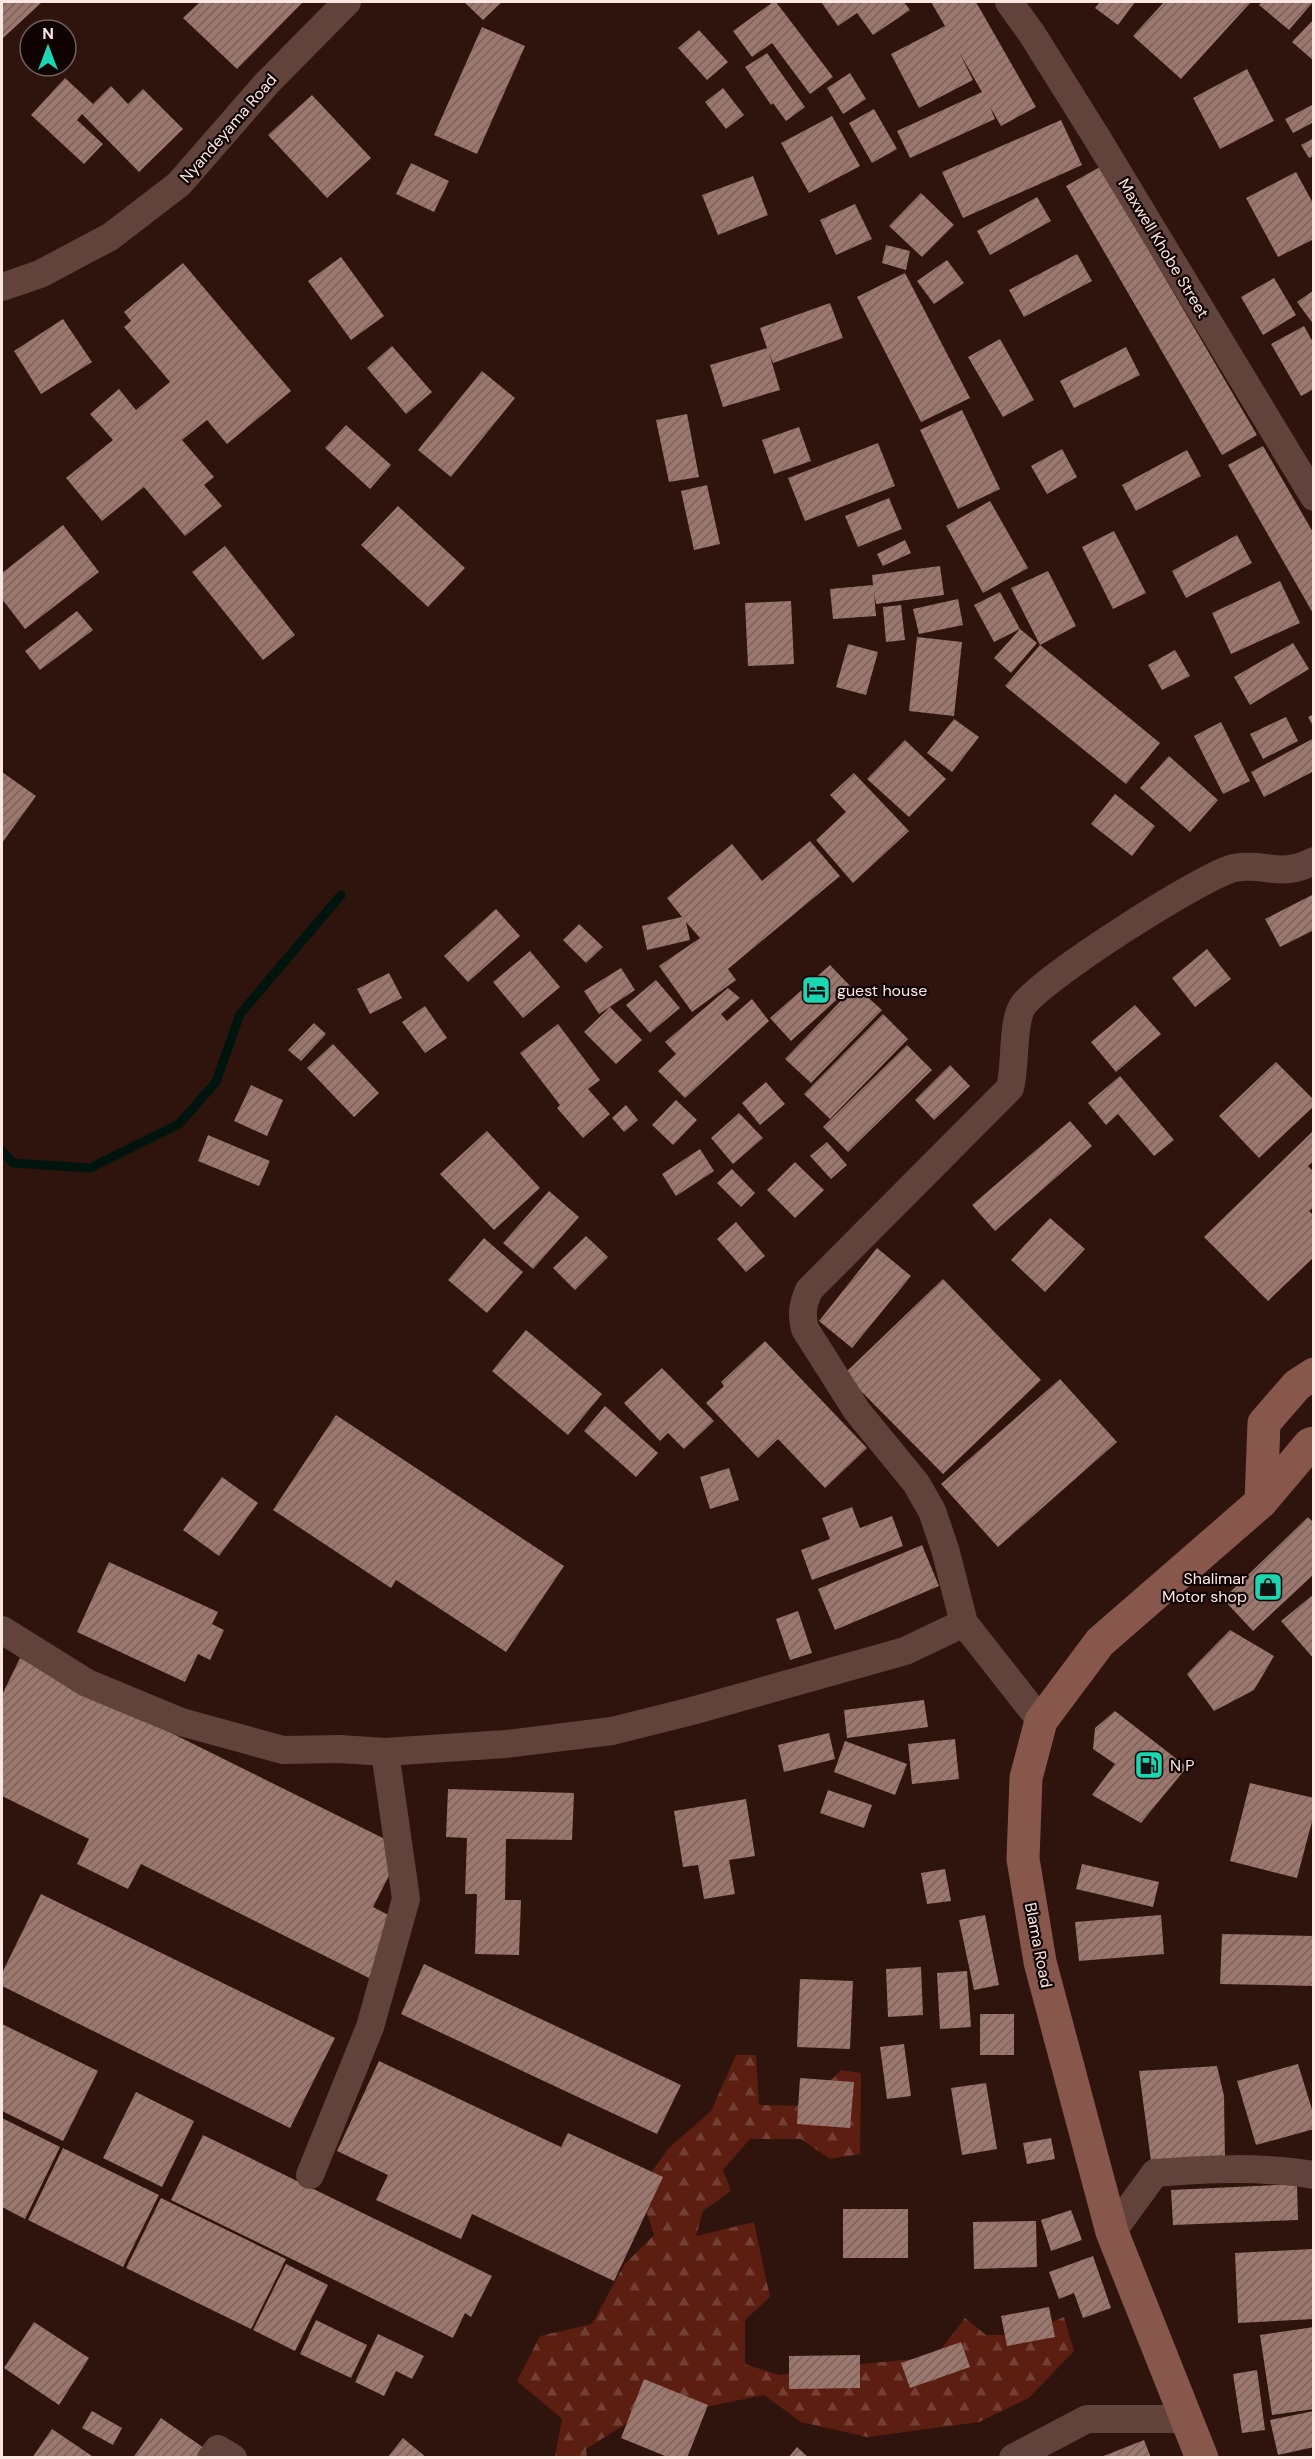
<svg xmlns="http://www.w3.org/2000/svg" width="1315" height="2459" viewBox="0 0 1315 2459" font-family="'DM Sans',sans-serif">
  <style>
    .forest { fill: url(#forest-firs) }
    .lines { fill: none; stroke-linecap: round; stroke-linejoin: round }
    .stream { stroke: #00140e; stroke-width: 9 }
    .building { fill: url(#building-hatch) }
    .street { stroke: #61433b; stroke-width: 28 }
    .secondary { stroke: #87574c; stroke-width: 33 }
    .labels { text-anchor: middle; stroke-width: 4.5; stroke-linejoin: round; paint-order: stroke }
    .street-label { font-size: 16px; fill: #fce7e2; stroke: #0f0403 }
    .poi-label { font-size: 16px; fill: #fce7e2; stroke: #0f0403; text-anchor: start }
  </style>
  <defs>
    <pattern id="forest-firs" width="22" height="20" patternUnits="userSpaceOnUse" patternTransform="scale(1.5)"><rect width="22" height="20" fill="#5b1e10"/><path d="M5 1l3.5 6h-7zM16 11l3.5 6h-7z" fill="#733f32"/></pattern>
    <pattern id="building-hatch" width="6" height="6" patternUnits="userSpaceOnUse" patternTransform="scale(1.5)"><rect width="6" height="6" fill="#9b776e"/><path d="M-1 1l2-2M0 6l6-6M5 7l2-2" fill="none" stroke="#7b635d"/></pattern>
  </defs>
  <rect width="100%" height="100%" fill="#2f130d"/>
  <path class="forest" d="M 736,2055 L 756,2055 L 759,2105 L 806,2106 L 841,2070 L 861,2073 L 860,2154 L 830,2159 L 801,2139 L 750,2139 L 723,2170 L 731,2191 L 703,2211 L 696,2236 L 754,2222 L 770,2297 L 745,2320 L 745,2364 L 779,2375 L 820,2368 L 935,2357 L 965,2318 L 986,2335 L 1019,2335 L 1064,2317 L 1074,2351 L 1029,2398 L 979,2422 L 867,2437 L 801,2422 L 764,2395 L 686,2411 L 646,2411 L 586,2449 L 587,2457 L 555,2457 L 562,2419 L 517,2381 L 540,2336 L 592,2324 L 624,2265 L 654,2235 L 639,2189 L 669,2148 L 711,2111 Z"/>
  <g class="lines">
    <path class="stream" d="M 2,1151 L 13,1163 L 90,1168 L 179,1124 L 216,1082 L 240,1014 L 341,895"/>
  </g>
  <path class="building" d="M 2,2 L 42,2 L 2,39 Z
    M 200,2 L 303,2 L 237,69 L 183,18 Z
    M 464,2 L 502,2 L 483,20 Z
    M 773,2 L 776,2 L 833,77 L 810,94 L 772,43 L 752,57 L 733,31 Z
    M 821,2 L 904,2 L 910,10 L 873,35 L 857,13 L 838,26 Z
    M 931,2 L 976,2 L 1036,107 L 1001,126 L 990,107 L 995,119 L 910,158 L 897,131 L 982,92 L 959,52 L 973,80 L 919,108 L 891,54 L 945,26 Z
    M 1100,2 L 1135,2 L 1118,25 L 1095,8 Z
    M 1164,2 L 1251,2 L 1181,79 L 1133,36 Z
    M 1262,2 L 1313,2 L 1289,30 L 1259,5 Z
    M 1314,19 L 1314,61 L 1292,42 Z
    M 482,27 L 525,46 L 477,154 L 434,135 Z
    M 699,30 L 728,62 L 707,80 L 678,48 Z
    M 767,53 L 805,107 L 786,121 L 773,103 L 771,105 L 745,67 Z
    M 1247,69 L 1274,121 L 1220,149 L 1193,98 Z
    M 850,73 L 866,99 L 843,114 L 827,88 Z
    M 65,78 L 93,104 L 111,86 L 128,104 L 143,89 L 183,129 L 139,172 L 82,114 L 77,120 L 103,144 L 84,164 L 31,115 Z
    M 723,88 L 744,115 L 726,129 L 705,102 Z
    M 312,95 L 371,158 L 327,198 L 268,135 Z
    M 1314,104 L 1314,122 L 1293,133 L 1285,119 Z
    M 874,109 L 897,149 L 872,163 L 849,123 Z
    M 832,116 L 860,166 L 809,193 L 781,143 Z
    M 1061,120 L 1082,165 L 963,218 L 942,172 Z
    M 1314,138 L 1314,156 L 1309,158 L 1301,145 Z
    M 411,163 L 449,181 L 434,212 L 396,194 Z
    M 1100,167 L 1257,435 L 1222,455 L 1066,186 Z
    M 1296,172 L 1314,205 L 1314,239 L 1278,257 L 1246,198 Z
    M 753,176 L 768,215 L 718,235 L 702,195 Z
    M 921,193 L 954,225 L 922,257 L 889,226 Z
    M 1037,197 L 1051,221 L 990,255 L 977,231 Z
    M 855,204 L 872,239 L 836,255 L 820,220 Z
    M 886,245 L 910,251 L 906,270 L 882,263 Z
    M 1077,254 L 1092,281 L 1024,317 L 1009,290 Z
    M 341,257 L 384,316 L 351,340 L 308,281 Z
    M 947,260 L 964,283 L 934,304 L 917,281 Z
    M 183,263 L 291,391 L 227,444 L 207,420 L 182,440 L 214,477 L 204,485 L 222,506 L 185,536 L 144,487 L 102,521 L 66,478 L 113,440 L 90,414 L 119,389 L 136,410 L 170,382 L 124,327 L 131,321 L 124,312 Z
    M 905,273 L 970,398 L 921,422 L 857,297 Z
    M 1274,278 L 1296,315 L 1263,335 L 1241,297 Z
    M 1314,290 L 1314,325 L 1297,302 Z
    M 830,303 L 843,338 L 773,363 L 769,353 L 780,390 L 723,407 L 710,365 L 767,348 L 760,328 Z
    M 63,319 L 92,362 L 41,394 L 14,351 Z
    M 1304,326 L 1314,344 L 1314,389 L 1301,396 L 1271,344 Z
    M 1000,339 L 1034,400 L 1003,417 L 968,357 Z
    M 392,346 L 432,392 L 406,414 L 367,368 Z
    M 1126,347 L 1140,375 L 1074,408 L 1060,381 Z
    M 482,371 L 515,398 L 451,477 L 418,450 Z
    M 962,410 L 1000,489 L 958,509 L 920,430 Z
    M 687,414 L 699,477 L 669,482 L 656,420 Z
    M 346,425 L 391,465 L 370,489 L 325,448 Z
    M 799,427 L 811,461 L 774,474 L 762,440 Z
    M 878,443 L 895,486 L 805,521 L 788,478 Z
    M 1263,446 L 1314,534 L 1314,615 L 1228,465 Z
    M 1062,449 L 1077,477 L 1047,494 L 1031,466 Z
    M 1187,450 L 1201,476 L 1136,511 L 1122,485 Z
    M 707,485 L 720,544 L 694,550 L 681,491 Z
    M 889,498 L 902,529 L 858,547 L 845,516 Z
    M 990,501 L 1028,568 L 983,593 L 946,526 Z
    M 398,506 L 465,568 L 428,607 L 361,545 Z
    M 63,525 L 99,572 L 25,629 L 2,599 L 2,573 Z
    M 1114,531 L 1146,593 L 1113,609 L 1082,547 Z
    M 1237,535 L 1252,563 L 1186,598 L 1172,571 Z
    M 905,540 L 911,553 L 883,566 L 877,554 Z
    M 225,546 L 295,635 L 263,660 L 192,572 Z
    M 940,566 L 944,595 L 876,604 L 874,593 L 876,616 L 833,619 L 830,589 L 873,585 L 872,575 Z
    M 1048,571 L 1076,626 L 1040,645 L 1011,588 Z
    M 1280,581 L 1300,623 L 1231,654 L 1212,613 Z
    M 1000,592 L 1020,629 L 994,642 L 974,605 Z
    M 958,599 L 963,625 L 919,634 L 913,609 Z
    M 791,601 L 794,664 L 748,666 L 745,603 Z
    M 901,605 L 905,640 L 886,642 L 883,607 Z
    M 77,611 L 93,630 L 40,670 L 25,651 Z
    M 1020,629 L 1037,643 L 1011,673 L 994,658 Z
    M 917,637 L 962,642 L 954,716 L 909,711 Z
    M 1293,643 L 1309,669 L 1250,705 L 1234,677 Z
    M 848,644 L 878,652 L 866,695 L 836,687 Z
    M 1040,645 L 1160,743 L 1126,784 L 1005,686 Z
    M 1175,650 L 1190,676 L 1162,690 L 1148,665 Z
    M 1314,714 L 1314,728 L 1308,717 Z
    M 1286,717 L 1298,741 L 1263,759 L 1250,734 Z
    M 954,719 L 979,737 L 952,772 L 927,753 Z
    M 1221,722 L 1250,781 L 1223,794 L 1194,736 Z
    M 1314,738 L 1314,771 L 1264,797 L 1251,772 Z
    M 905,740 L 946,779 L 909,817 L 867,779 Z
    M 1169,756 L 1218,800 L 1190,832 L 1140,788 Z
    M 2,772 L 36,796 L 2,843 Z
    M 854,773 L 909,831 L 853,883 L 816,840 L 846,812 L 830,795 Z
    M 1115,794 L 1155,826 L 1132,856 L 1091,824 Z
    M 810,841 L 840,876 L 728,969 L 736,980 L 692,1012 L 659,966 L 700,938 L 686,922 L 690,940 L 647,950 L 642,926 L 682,917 L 667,898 L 732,844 L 762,881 Z
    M 1314,894 L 1314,930 L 1280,947 L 1265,919 Z
    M 496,909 L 520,936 L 468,982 L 444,956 Z
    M 579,924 L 603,947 L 586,963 L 563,940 Z
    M 1207,949 L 1231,979 L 1195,1007 L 1172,978 Z
    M 530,951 L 560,987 L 523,1018 L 493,982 Z
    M 830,965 L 851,987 L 791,1041 L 770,1018 Z
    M 621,968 L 635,990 L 599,1014 L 584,991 Z
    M 389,973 L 402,998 L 370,1014 L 357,989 Z
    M 656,980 L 680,1008 L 650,1033 L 626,1005 Z
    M 855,986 L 882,1010 L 811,1083 L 785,1059 Z
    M 728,988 L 740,998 L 721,1014 L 727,1021 L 752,999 L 769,1021 L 685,1098 L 658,1071 L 676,1054 L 665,1042 Z
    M 1135,1005 L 1161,1034 L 1116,1072 L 1091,1042 Z
    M 425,1006 L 447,1038 L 425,1053 L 402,1022 Z
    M 610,1007 L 642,1040 L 616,1064 L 584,1032 Z
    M 883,1014 L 908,1039 L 830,1119 L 804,1094 Z
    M 314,1023 L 326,1034 L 301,1061 L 288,1050 Z
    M 558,1024 L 600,1080 L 588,1089 L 610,1114 L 583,1138 L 557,1108 L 560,1105 L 520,1053 Z
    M 333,1044 L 379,1093 L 354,1117 L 307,1068 Z
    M 907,1045 L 932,1070 L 848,1152 L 823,1127 Z
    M 1276,1062 L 1314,1100 L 1314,1106 L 1259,1158 L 1219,1116 Z
    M 950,1065 L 970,1086 L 934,1120 L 915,1100 Z
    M 1120,1076 L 1174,1140 L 1154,1156 L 1118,1114 L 1106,1125 L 1088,1103 Z
    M 766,1082 L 785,1104 L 760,1125 L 742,1103 Z
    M 251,1085 L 283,1100 L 267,1136 L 234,1121 Z
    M 676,1100 L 697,1120 L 673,1145 L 652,1125 Z
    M 626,1105 L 638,1120 L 624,1132 L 612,1118 Z
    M 739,1113 L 763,1138 L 733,1164 L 711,1138 Z
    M 1070,1121 L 1092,1146 L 995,1231 L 972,1205 Z
    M 1314,1130 L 1314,1161 L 1308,1166 L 1314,1172 L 1314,1207 L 1309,1211 L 1314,1216 L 1314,1257 L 1268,1301 L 1204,1237 Z
    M 487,1131 L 540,1188 L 494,1230 L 440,1174 Z
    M 208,1135 L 270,1161 L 259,1186 L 198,1161 Z
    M 827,1142 L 847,1165 L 831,1179 L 810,1156 Z
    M 700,1149 L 714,1171 L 676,1196 L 662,1174 Z
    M 795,1162 L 824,1190 L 795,1218 L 767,1190 Z
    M 732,1169 L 755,1193 L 741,1207 L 717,1183 Z
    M 549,1191 L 579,1217 L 533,1269 L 503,1243 Z
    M 1050,1218 L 1085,1249 L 1045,1292 L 1011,1260 Z
    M 736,1222 L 765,1256 L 746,1272 L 717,1239 Z
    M 586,1236 L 608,1257 L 575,1290 L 553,1268 Z
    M 484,1238 L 523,1272 L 487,1313 L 448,1280 Z
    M 877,1248 L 911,1276 L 852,1348 L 819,1321 Z
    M 943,1279 L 1041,1380 L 943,1474 L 844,1374 Z
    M 526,1330 L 602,1394 L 568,1435 L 492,1371 Z
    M 765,1341 L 867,1448 L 825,1488 L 778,1439 L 758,1458 L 706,1403 L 724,1386 L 721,1382 Z
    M 662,1368 L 714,1421 L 684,1449 L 668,1433 L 660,1441 L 624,1403 Z
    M 1060,1379 L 1117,1442 L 998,1547 L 941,1484 Z
    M 605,1406 L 658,1453 L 636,1477 L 584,1431 Z
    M 336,1415 L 564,1566 L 506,1652 L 396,1580 L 391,1588 L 273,1510 Z
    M 729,1468 L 739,1500 L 710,1509 L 700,1477 Z
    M 222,1477 L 258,1503 L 219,1556 L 183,1530 Z
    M 852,1507 L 860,1528 L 892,1516 L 903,1546 L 812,1580 L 801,1550 L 830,1539 L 822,1518 Z
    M 1308,1517 L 1314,1523 L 1314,1574 L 1253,1631 L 1223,1599 Z
    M 922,1545 L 939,1586 L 835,1630 L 818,1589 Z
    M 109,1562 L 218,1612 L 212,1624 L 224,1630 L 210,1660 L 198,1654 L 185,1682 L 77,1632 Z
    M 1314,1594 L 1314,1659 L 1281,1621 Z
    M 798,1611 L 812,1653 L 790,1660 L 776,1619 Z
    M 1230,1630 L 1274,1656 L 1254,1690 L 1214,1711 L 1187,1674 Z
    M 20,1658 L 403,1848 L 373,1907 L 398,1920 L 369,1978 L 141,1864 L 128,1889 L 77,1864 L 89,1839 L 2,1796 L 2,1695 Z
    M 924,1700 L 928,1727 L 847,1738 L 844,1710 Z
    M 1115,1711 L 1187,1767 L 1141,1823 L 1092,1795 L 1115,1764 L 1093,1749 L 1095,1728 Z
    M 829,1733 L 835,1759 L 784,1772 L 778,1745 Z
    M 955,1739 L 959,1779 L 912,1784 L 908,1744 Z
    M 845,1741 L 907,1764 L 895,1795 L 834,1772 Z
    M 1250,1783 L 1314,1798 L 1314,1814 L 1297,1878 L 1230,1861 Z
    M 448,1789 L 574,1793 L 572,1840 L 506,1839 L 505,1900 L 521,1900 L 519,1955 L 475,1954 L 477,1894 L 465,1894 L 467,1838 L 446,1837 Z
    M 828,1790 L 872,1805 L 864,1828 L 820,1813 Z
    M 746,1799 L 755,1856 L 729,1860 L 735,1894 L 704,1899 L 698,1865 L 683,1867 L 674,1811 Z
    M 1082,1864 L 1159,1882 L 1153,1907 L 1076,1889 Z
    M 945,1869 L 951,1901 L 927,1904 L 921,1873 Z
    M 41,1894 L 335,2038 L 290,2128 L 2,1986 L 2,1973 Z
    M 985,1915 L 999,1985 L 974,1990 L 959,1920 Z
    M 1161,1915 L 1164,1954 L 1079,1961 L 1075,1922 Z
    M 1222,1934 L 1314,1936 L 1314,1986 L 1220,1984 Z
    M 424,1964 L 681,2085 L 657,2134 L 401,2014 Z
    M 921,1967 L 923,2015 L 888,2017 L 886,1969 Z
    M 967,1971 L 971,2027 L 940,2029 L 937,1973 Z
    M 800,1979 L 853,1981 L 850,2049 L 797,2047 Z
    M 980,2014 L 1014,2014 L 1014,2055 L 980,2055 Z
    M 2,2024 L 98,2071 L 63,2141 L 2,2111 Z
    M 904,2044 L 911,2096 L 887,2099 L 880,2047 Z
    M 379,2061 L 561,2147 L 568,2133 L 663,2177 L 614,2281 L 472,2214 L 461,2239 L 376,2200 L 388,2175 L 337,2151 Z
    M 1298,2064 L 1314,2116 L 1314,2129 L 1256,2145 L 1237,2081 Z
    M 1217,2066 L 1224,2096 L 1225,2160 L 1151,2161 L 1139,2071 Z
    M 800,2078 L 854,2082 L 850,2128 L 797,2124 Z
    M 986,2083 L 997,2149 L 962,2155 L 951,2088 Z
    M 136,2092 L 194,2121 L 162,2187 L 103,2158 Z
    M 2,2118 L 60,2147 L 25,2219 L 2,2207 Z
    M 203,2135 L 492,2276 L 471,2317 L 465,2313 L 453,2338 L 171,2200 Z
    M 1051,2138 L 1055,2159 L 1027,2164 L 1023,2143 Z
    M 63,2148 L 159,2195 L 123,2267 L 28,2220 Z
    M 1297,2184 L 1298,2220 L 1173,2225 L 1171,2190 Z
    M 161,2198 L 286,2259 L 251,2329 L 126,2268 Z
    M 843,2209 L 908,2209 L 908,2258 L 843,2258 Z
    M 1071,2210 L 1082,2240 L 1051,2251 L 1041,2220 Z
    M 1036,2221 L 1037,2267 L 974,2269 L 973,2222 Z
    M 1312,2249 L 1314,2319 L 1238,2323 L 1235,2253 Z
    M 1093,2256 L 1111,2308 L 1083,2318 L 1074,2293 L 1059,2299 L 1049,2272 Z
    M 286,2264 L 328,2285 L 295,2351 L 253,2330 Z
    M 1049,2307 L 1055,2337 L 1007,2346 L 1001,2316 Z
    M 316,2320 L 367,2345 L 351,2378 L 300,2354 Z
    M 34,2322 L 89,2358 L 59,2405 L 4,2368 Z
    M 1314,2327 L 1314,2409 L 1272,2415 L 1260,2335 Z
    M 378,2334 L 424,2356 L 412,2379 L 396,2371 L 384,2396 L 355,2382 Z
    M 961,2342 L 970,2367 L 910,2388 L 901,2363 Z
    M 860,2355 L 860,2388 L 789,2389 L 789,2356 Z
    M 1257,2370 L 1265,2430 L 1242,2433 L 1233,2374 Z
    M 644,2379 L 708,2405 L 687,2458 L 670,2458 L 621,2438 Z
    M 92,2411 L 122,2428 L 113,2445 L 82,2428 Z
    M 1314,2411 L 1314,2447 L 1278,2455 L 1270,2420 Z
    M 161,2418 L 204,2448 L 197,2458 L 133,2458 Z
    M 52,2429 L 95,2458 L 32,2458 Z
    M 403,2438 L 427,2458 L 387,2458 Z
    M 1144,2440 L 1151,2458 L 1101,2458 L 1101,2457 Z
    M 797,2447 L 809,2458 L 788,2458 Z"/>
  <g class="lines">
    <path class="street" d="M 1009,2 L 1032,34 L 1097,138 L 1314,497
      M 2,287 L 40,274 L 110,237 L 179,184 L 267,83 L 347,2
      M 964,1623 L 945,1549 L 932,1511 L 916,1483 L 857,1411 L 805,1329 C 801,1314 803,1304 809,1290 L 1010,1088 C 1016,1065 1012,1024 1022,1007 C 1037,981 1203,875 1234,868 C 1267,862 1279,879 1314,861
      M 2,1630 L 87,1683 L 181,1722 L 283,1750 L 340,1749 L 385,1752 L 506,1744 L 612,1731 L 692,1711 L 905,1651 L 964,1623 L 1041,1721
      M 310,2175 L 370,2027 L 406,1899 L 385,1752
      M 1112,2232 L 1155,2173 C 1207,2169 1261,2166 1314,2175
      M 211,2458 L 218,2449 L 233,2458
      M 1013,2458 L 1087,2419 L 1185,2419"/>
    <path class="secondary" d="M 1261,1502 L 1264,1423 L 1297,1385 L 1314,1374
      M 1202,2458 L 1112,2232 L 1040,1962 L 1023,1859 L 1026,1778 L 1041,1721 L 1100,1642 L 1261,1502 L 1310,1444 L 1314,1443"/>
  </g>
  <defs>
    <g id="hotel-square" transform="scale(1.5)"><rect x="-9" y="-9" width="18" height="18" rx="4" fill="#1cd5b1" stroke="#0f0403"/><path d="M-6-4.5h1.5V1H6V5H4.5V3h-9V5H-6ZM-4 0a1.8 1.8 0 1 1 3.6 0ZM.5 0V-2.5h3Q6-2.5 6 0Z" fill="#111"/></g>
    <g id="shop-square" transform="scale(1.5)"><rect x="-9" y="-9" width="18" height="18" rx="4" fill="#1cd5b1" stroke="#0f0403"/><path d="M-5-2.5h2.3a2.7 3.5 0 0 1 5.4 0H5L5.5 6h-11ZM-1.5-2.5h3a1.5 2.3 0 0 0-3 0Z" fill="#111"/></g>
    <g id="fuel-square" transform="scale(1.5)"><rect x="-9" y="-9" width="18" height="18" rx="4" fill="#1cd5b1" stroke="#0f0403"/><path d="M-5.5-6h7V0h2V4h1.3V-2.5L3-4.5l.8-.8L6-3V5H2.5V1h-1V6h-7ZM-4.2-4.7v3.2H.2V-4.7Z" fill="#111"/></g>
  </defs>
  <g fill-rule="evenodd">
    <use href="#hotel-square" x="816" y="990"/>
    <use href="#shop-square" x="1268" y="1587"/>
    <use href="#fuel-square" x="1149" y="1765"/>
  </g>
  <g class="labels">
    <g class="street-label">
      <text transform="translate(228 128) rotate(-49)" y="6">Nyandeyama Road</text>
      <text transform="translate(1164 248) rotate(59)" y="6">Maxwell Khobe Street</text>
      <text transform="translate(1039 1945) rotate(79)" y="6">Blama Road</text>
    </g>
    <g class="poi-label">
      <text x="837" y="996">guest house</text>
      <text x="1247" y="1584" text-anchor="end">Shalimar<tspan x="1247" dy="18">Motor shop</tspan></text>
      <text x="1170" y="1771">N P</text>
    </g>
  </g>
  <rect width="1315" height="2459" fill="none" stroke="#fce7e2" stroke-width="6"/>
  <g transform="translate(48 48)"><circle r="28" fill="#0f0403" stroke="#6e5f5c" stroke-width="1.5"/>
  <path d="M0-4.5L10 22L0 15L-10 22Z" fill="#1cd5b1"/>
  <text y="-9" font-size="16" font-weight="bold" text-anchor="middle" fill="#fce7e2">N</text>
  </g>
</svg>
